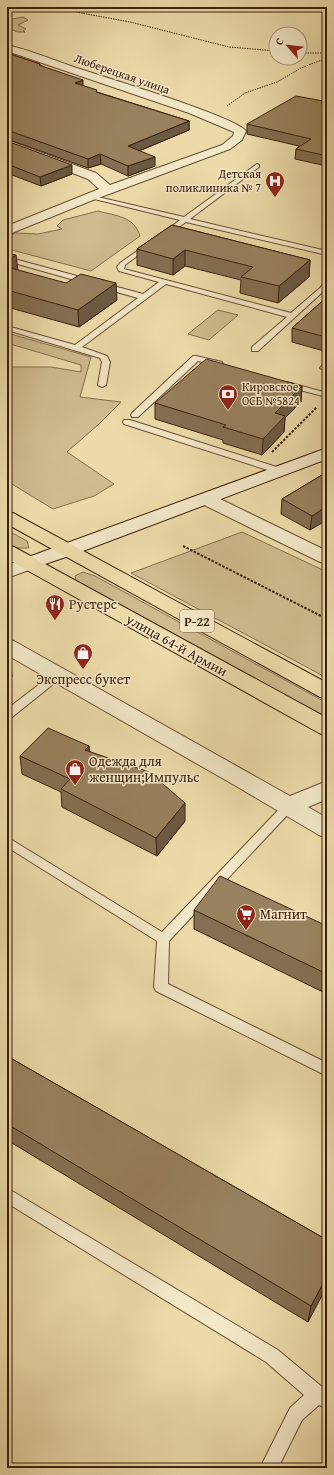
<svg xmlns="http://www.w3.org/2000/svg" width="334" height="1475" viewBox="0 0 334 1475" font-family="'Gentium Book Plus',serif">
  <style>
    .green { fill: #cebb8f; stroke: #866e4e }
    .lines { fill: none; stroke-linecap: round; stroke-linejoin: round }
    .service-casing { stroke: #694f34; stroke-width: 2 }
    .minor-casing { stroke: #694f34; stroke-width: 2 }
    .tertiary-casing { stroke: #694f34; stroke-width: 2 }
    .secondary-casing { stroke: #3d200c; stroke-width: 2 }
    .trunk-casing { stroke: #3d200c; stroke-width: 2 }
    .path-far1 { stroke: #3d200c; stroke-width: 1; stroke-dasharray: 1.5 1; stroke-linecap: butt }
    .path { stroke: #3d200c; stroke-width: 2; stroke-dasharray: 2.5 1.5; stroke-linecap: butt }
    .service { fill: #f3e8c8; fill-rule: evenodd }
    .minor { fill: #f3e8c8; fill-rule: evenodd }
    .tertiary { fill: #f3e8c8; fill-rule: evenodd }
    .secondary { fill: #f3e8c8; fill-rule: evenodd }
    .trunk { fill: #ecdbaa; fill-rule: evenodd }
    .wall { fill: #836f51; stroke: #3d200c }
    .shaded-wall { fill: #6a5a42; stroke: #3d200c }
    .building { fill: #98815e; stroke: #3d200c }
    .labels { text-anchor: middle; stroke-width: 3; stroke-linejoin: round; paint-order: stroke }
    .far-street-label { font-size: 12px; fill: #3d200c; stroke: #f3e8c8 }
    .far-poi-label { font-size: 12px; fill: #3d200c; stroke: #f3e8c8; text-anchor: end }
    .shield { fill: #f3e8c8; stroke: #745c44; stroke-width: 1 }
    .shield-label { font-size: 13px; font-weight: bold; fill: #3d200c }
    .poi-label { font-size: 14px; fill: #3d200c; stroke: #f3e8c8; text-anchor: start }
    .street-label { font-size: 14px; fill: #3d200c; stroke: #f3e8c8 }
  </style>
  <rect width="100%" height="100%" fill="#ecdbaa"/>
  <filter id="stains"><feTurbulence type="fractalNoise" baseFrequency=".005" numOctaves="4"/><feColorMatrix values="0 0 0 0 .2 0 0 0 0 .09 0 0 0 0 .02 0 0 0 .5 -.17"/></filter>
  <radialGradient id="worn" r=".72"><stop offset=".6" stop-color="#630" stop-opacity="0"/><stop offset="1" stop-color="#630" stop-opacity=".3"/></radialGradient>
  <path class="green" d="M 23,17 L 28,20 L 18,25 L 26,29 L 23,31 L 25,32 L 17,32 L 13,30 L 7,33 L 7,20 Z
    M 98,211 C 116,216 134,216 140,236 L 91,271 L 12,250 L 7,238 L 15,233 L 38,234 L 62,229 L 57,226 L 63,220 Z
    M 218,310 L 238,315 L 209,340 L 188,334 Z
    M 7,333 L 91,357 L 80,397 L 121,402 L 99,424 L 67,452 L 114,484 L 94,496 L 53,509 L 7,481 L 7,366 L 11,367 L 51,367 L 81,372 L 81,365 L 7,343 Z
    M 7,530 L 27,541 L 29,548 L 17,548 L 7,543 Z
    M 242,532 L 327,572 L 327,678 L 131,573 Z
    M 83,572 L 95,576 L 327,703 L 327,719 L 76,581 L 75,576 Z"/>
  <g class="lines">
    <g class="service-casing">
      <path id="service" d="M 257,164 L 259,165 L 259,167 L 190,219 L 327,251 L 327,255 L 186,222 L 164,237 L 161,235 L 162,234 L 180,220 L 86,197 L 89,195 L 184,217 Z
        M 150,242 L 153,244 L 152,245 L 125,265 L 124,269 L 291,313 L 320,288 L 325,282 L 327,281 L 327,288 L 258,351 L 252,351 L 252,347 L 287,317 L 166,284 L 82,347 L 107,356 L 110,362 L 106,385 L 102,387 L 98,385 L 102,362 L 100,358 L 7,330 L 7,326 L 75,345 L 138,298 L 7,261 L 7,257 L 143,294 L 159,282 L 119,271 L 117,267 L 120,263 Z
        M 193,356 L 196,356 L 222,362 L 223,364 L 219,366 L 198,361 L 138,417 L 132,417 L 131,415 L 132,413 Z
        M 324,363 L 327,363 L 327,369 L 324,370 L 320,368 Z
        M 284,382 L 287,382 L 327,393 L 327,397 L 284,386 Z
        M 124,420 L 130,420 L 283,469 L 284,471 L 280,474 L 277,473 L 124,424 L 123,422 Z
        M 58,672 L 63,675 L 62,677 L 11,718 L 7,719 L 7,709 L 54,673 Z
        M 289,802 L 293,803 L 295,806 L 293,809 L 169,941 L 168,984 L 327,1063 L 327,1076 L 156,991 L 154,987 L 157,941 L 7,847 L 7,837 L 162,932 L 285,803 Z
        M 7,1188 L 278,1350 L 327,1391 L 327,1408 L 319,1405 L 302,1420 L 278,1468 L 260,1468 L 290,1408 L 304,1395 L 266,1362 L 7,1203 Z"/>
    </g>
    <g class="minor-casing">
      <path id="minor" d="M 7,45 C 33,51 58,62 83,70 C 107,78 236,117 246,131 L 242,140 L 230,149 L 93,200 L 7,235 L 7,226 L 99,189 L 88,179 L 7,148 L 7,140 L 96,173 L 110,185 L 222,145 L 233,136 L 234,132 L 189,113 L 7,51 Z
        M 30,557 L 37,559 L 39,563 L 37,567 L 7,578 L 7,565 Z
        M 7,639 L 14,641 L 290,796 L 327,781 L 327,799 L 308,807 L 327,818 L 327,838 L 319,835 L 236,786 L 7,655 Z"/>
    </g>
    <g class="tertiary-casing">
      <path id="tertiary" d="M 206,494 L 212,495 L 327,551 L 327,564 L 320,562 L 200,503 L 197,499 L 200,495 Z"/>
    </g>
    <g class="secondary-casing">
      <path id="secondary" d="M 327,448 L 327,459 L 75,554 L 30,569 L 23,567 L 21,563 L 23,559 Z"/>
    </g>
    <g class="trunk-casing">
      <path id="trunk" d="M 7,512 L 13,513 L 327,683 L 327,699 L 320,697 L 7,524 Z
        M 7,545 L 14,547 L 327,718 L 327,736 L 319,733 L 7,559 Z"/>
    </g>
    <path class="path-far1" d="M 49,7 L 130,22 L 229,47 L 276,51
      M 83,12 L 108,7
      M 300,53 L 327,53
      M 227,106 L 245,93 L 277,82 L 301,68 L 327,58"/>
    <path class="path" d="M 272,452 L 317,407
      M 183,546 L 327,619"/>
    <use href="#service" class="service"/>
    <use href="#minor" class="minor"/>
    <use href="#tertiary" class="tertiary"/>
    <use href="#secondary" class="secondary"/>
    <use href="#trunk" class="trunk"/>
  </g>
  <path class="wall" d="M 7,53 L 40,64 L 40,65 L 97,92 L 189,121 L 189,130 L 139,151 L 155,166 L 128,176 L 101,164 L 88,168 L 7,139 Z
    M 322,103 L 327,104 L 327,162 L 322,165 L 295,159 L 296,149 L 299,146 L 247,134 L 247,124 Z
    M 7,141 L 72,174 L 41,186 L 7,173 Z
    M 172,225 L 310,260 L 309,277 L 278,303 L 240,293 L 241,280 L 185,266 L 173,275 L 137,265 L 137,249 Z
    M 7,253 L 17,270 L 117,300 L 79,327 L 7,307 Z
    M 327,297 L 327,348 L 324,351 L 292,342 L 292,328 Z
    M 302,386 L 301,402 L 285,418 L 284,432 L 262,455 L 223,443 L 223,440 L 155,419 L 155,403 Z
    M 327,472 L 310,530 L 281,514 L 282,499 Z
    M 89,746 L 89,751 L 185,821 L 157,856 L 62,807 L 61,792 L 22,774 L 20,756 Z
    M 194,910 L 327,926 L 327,994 L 194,929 Z
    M 7,1056 L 327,1240 L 308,1322 L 7,1140 Z"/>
  <path class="shaded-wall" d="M 83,80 L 83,89 L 75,83 Z
    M 189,121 L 189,130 L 129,155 L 128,146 Z
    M 327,152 L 327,162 L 322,165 L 323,155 Z
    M 100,154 L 101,164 L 88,168 L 88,159 Z
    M 155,157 L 155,166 L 128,176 L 128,166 Z
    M 72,165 L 72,174 L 41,186 L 40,177 Z
    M 185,250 L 185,266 L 173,275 L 173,259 Z
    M 16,255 L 18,271 L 7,278 L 7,261 Z
    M 310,260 L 309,277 L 278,303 L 279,286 Z
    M 116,283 L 117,300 L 79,327 L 78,310 Z
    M 327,336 L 327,348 L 324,351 L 326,337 Z
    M 302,386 L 301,402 L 285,418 L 284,432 L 262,455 L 263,439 L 275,413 Z
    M 327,506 L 327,520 L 310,530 L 312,516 Z
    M 10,658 L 12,677 L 7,682 L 7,661 Z
    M 89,746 L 90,764 L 85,750 Z
    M 185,803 L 185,821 L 157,856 L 156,838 Z
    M 327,1276 L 327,1286 L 308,1322 L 311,1306 Z"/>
  <path class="building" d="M 7,53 L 40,64 L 39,65 L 83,80 L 75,83 L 97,90 L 96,92 L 189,121 L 128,146 L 155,157 L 128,166 L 100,154 L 88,159 L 7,130 Z
    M 296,96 L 323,101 L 321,102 L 327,104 L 327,152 L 323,155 L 296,149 L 311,139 L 247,124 Z
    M 7,141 L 72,165 L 40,177 L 7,164 Z
    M 172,225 L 310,260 L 279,286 L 241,277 L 253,267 L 185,250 L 173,259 L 137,249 Z
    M 7,253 L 16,255 L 7,261 Z
    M 7,267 L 66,283 L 81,274 L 116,283 L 78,310 L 7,290 Z
    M 327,297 L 327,336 L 326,337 L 292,328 Z
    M 206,359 L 302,386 L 275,413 L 285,416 L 263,439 L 223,427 L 226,425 L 155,403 Z
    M 327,472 L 327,506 L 312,516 L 282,499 Z
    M 7,657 L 10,658 L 7,661 Z
    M 48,728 L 89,746 L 85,750 L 149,772 L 185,803 L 156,838 L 61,789 L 70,779 L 20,756 Z
    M 220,876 L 327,926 L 327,974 L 194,910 Z
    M 7,1056 L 327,1240 L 327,1276 L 311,1306 L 7,1124 Z"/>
  <defs>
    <g id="hospital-pin" transform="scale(1)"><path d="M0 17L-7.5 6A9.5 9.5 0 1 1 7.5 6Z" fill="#8f2418" stroke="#f3e8c8"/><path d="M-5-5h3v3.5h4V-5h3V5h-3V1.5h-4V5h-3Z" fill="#fff"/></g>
    <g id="bank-pin" transform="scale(1)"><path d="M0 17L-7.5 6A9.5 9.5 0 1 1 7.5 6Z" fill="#8f2418" stroke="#f3e8c8"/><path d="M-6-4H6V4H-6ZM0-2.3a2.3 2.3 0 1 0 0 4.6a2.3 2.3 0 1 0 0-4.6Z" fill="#fff"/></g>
    <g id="restaurant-pin" transform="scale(1)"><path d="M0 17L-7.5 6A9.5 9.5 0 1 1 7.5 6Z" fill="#8f2418" stroke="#f3e8c8"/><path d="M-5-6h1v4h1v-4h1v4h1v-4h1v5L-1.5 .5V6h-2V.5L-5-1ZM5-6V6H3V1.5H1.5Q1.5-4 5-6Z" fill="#fff"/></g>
    <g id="shop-pin" transform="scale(1)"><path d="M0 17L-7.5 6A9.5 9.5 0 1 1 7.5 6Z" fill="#8f2418" stroke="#f3e8c8"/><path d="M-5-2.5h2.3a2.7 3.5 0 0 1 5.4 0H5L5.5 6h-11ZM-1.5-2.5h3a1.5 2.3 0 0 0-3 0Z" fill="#fff"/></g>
    <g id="supermarket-pin" transform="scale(1)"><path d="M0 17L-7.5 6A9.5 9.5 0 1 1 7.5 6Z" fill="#8f2418" stroke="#f3e8c8"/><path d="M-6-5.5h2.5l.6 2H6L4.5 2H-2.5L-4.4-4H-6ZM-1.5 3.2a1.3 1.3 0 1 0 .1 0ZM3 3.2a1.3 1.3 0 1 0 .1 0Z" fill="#fff"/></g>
  </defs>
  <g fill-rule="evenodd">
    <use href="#hospital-pin" x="275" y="181"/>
    <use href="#bank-pin" x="228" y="394"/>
    <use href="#restaurant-pin" x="55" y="604"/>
    <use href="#shop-pin" x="83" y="653"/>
    <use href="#shop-pin" x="75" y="769"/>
    <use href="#supermarket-pin" x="246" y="914"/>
  </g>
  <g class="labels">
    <g class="far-street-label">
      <text transform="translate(122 74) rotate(19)" y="4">Люберецкая улица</text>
    </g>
    <g class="far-poi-label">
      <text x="261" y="178">Детская<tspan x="261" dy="14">поликлиника № 7</tspan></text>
      <text x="242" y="391" text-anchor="start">Кировское<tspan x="242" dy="14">ОСБ №5824</tspan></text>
    </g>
    <rect class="shield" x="180" y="610" width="34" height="22" rx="3"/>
    <g class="shield-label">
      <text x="197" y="626">Р-22</text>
    </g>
    <g class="poi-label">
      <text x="69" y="609">Рустерс</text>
      <text x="83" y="684" text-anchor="middle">Экспресс букет</text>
      <text x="89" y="766">Одежда для<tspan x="89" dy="16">женщин;Импульс</tspan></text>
      <text x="260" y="919">Магнит</text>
    </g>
    <g class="street-label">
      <text transform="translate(177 645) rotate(29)" y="5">улица 64-й Армии</text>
    </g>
  </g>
  <rect width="334" height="1475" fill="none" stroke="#ecdbaa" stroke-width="24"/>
  <rect x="8" y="8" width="318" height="1459" fill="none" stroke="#3d200c" stroke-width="2"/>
  <rect x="12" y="12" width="310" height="1451" fill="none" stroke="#3d200c"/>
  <g transform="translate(288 46) rotate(298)"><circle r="19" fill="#f3e8c8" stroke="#aa987d"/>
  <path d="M0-3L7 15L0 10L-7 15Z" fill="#8f2418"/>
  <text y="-6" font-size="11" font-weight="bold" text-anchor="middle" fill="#3d200c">С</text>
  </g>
  <rect width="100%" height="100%" filter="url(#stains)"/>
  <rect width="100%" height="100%" fill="url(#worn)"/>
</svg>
